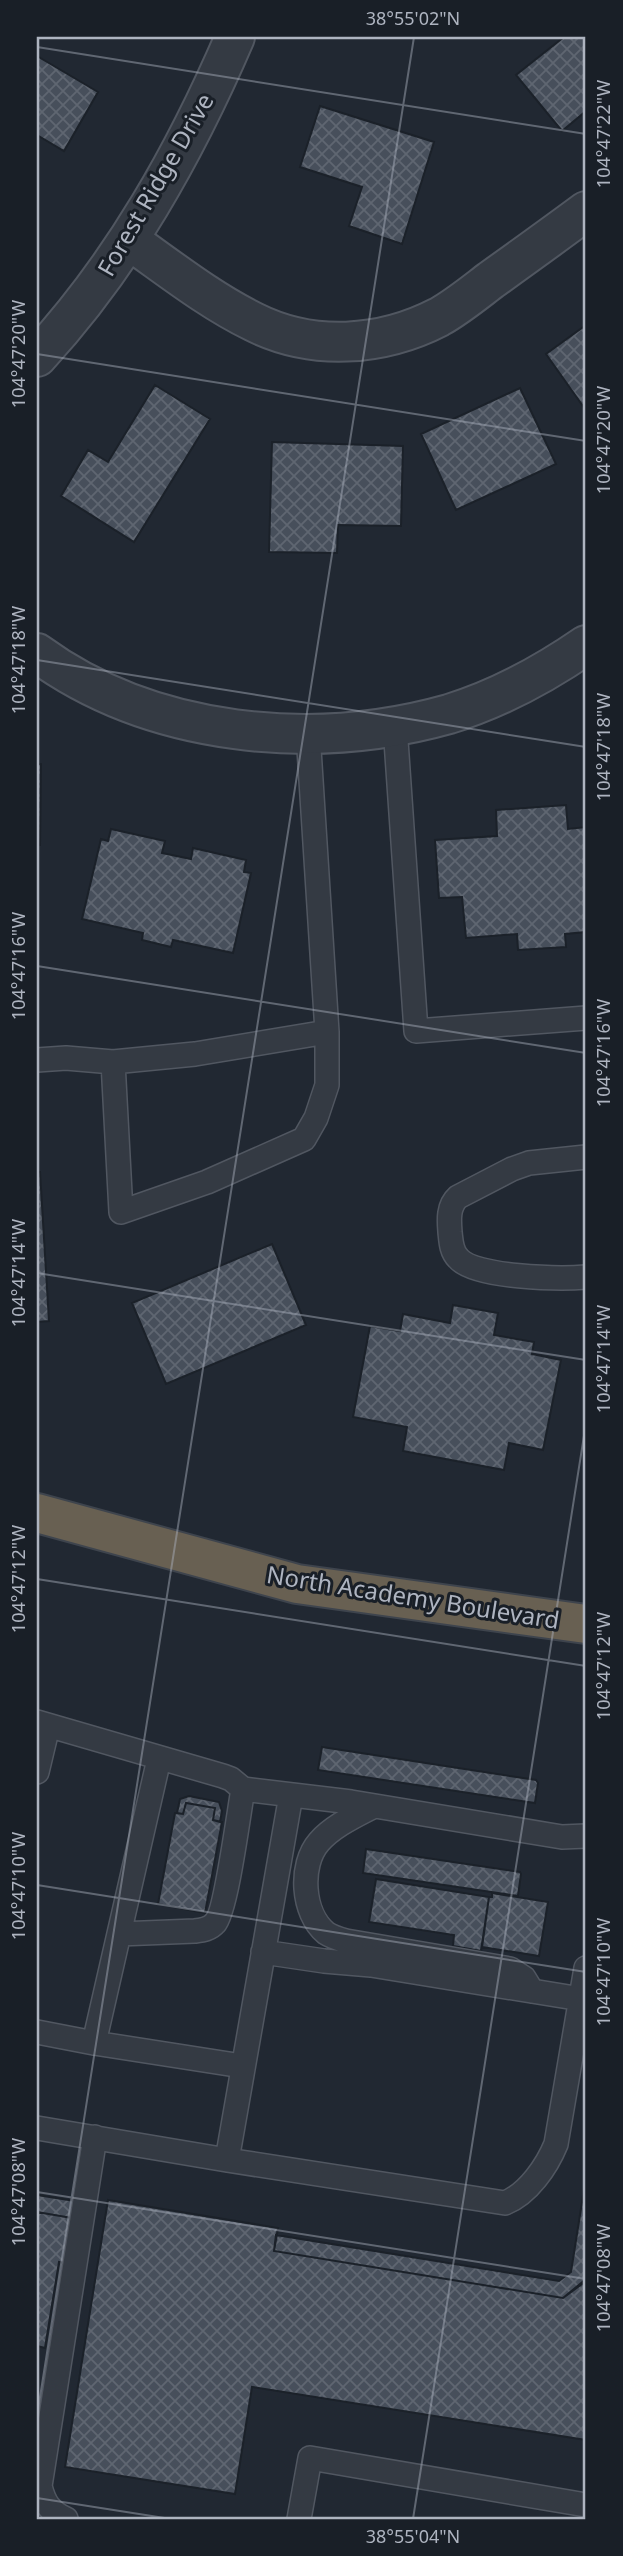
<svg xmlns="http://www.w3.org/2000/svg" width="623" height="2556" viewBox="0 0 623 2556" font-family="'Noto Sans',sans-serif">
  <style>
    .building { fill: url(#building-cross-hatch); stroke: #1b2129; stroke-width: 2 }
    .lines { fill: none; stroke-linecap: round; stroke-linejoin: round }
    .lane-casing { stroke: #515761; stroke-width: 26 }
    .street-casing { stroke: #515761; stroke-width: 42 }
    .highway-casing { stroke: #3e444d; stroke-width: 42 }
    .lane { stroke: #343a43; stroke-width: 23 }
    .street { stroke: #343a43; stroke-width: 38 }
    .highway { stroke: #686052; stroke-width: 38 }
    .ticks { fill: none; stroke: #aeb4c0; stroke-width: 2; stroke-opacity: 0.45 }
    .labels { text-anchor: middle; stroke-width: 6; stroke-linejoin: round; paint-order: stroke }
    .street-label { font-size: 24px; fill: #aeb4c0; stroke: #191f27 }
    .neatline { fill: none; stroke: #aeb4c0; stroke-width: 2.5 }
    .ticks-label { font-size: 18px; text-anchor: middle; fill: #aeb4c0 }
  </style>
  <defs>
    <pattern id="building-cross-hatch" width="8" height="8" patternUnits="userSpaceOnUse" patternTransform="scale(1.75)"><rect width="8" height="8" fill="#474f5b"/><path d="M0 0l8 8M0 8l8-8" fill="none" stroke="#5f6671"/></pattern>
  </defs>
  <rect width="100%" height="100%" fill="#212832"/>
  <path class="building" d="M 564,37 L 586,37 L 586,111 L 562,131 L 516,75 Z
    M 37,56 L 98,92 L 64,151 L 37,135 Z
    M 320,106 L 434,142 L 402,244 L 349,226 L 362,187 L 300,167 Z
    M 586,325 L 586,408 L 585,409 L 546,354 Z
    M 155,385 L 210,419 L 134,542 L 61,496 L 88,450 L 108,462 Z
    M 520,388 L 556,464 L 456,510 L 421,434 Z
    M 272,442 L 403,446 L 401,526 L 338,525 L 337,553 L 269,552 Z
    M 37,764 L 41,764 L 40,845 L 37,845 Z
    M 566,805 L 568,829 L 586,827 L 586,932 L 565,934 L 566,947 L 518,950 L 517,934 L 466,938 L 462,897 L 439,898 L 435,840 L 497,836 L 496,810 Z
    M 111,829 L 165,841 L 162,853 L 191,859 L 193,848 L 246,860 L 244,872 L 251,873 L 233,953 L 173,940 L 171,947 L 142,940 L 143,933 L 82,919 L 101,839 L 108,841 Z
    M 37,1172 L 40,1172 L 49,1321 L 37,1322 Z
    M 272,1244 L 306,1325 L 166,1384 L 132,1303 Z
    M 453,1305 L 498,1313 L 494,1335 L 534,1342 L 532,1354 L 561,1360 L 543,1450 L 509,1443 L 504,1470 L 403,1451 L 407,1427 L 353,1417 L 370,1326 L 400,1331 L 403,1314 L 450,1323 Z
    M 322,1747 L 536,1780 L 538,1783 L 535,1803 L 318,1770 Z
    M 189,1796 L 219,1802 L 222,1811 L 220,1822 L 213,1820 L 215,1808 L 186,1803 L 183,1814 L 177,1813 L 180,1799 Z
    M 186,1803 L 215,1808 L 213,1820 L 222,1822 L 205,1913 L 158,1904 L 175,1813 L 183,1814 Z
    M 366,1849 L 520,1872 L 521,1874 L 518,1896 L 363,1873 Z
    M 376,1879 L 489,1897 L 481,1951 L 453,1946 L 454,1935 L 369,1922 Z
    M 492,1893 L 548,1902 L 539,1956 L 482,1947 L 489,1897 L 492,1897 Z
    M 586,2177 L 586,2281 L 563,2298 L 274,2251 L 276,2235 L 559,2281 L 571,2272 Z
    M 37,2195 L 75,2201 L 72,2218 L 37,2212 Z
    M 108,2200 L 278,2228 L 274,2251 L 563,2298 L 586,2279 L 586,2440 L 252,2387 L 235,2494 L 65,2467 Z
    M 37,2212 L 72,2218 L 65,2263 L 59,2262 L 45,2348 L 37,2346 Z"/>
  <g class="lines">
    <g class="lane-casing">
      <path id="lane" d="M 395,726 L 416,1031 L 586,1018
        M 37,1060 L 66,1058 L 113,1062 L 195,1054 L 327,1032 L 308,733
        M 113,1062 L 121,1212 L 207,1182 L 304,1139 L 316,1118 L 327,1085 L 327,1032
        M 586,1157 L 529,1163 L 512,1169 L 458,1197 C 448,1206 449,1220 450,1232 C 451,1241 451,1251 458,1258 C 474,1278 561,1279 586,1277
        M 37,1722 L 223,1776 L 231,1779 L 243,1789 L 351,1802 L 562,1837 L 586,1836
        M 37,1772 L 48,1726
        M 374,1806 C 355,1816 333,1826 319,1842 C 299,1865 302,1913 326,1933 C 332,1937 339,1939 346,1941 L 510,1969 L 524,1978 L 532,1991
        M 119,1934 L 195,1931 C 203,1930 210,1929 215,1923 C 226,1912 239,1811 243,1789
        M 263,1952 L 324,1961 L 371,1965 L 581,1999
        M 37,2032 L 94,2043 L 242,2066
        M 94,2043 L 159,1759
        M 37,2128 L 227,2160 L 505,2203 C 528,2194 547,2166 556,2144 L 586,1968
        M 227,2160 L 291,1795
        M 66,2519 C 50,2512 44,2503 40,2486 L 95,2137
        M 299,2519 L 310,2458 L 586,2505"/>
    </g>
    <g class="street-casing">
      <path id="street" d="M 129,240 C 169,268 209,300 254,322 C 312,351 381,347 439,317 C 457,307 474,293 491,280 C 523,257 555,234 586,211
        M 37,357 C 123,264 185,153 235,37
        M 37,653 C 152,737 314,752 449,714 C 498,699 544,674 586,645"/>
    </g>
    <g class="highway-casing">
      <path id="highway" d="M 37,1513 L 297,1584 L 586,1624"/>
    </g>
    <use href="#lane" class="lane"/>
    <use href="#street" class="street"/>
    <use href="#highway" class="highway"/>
  </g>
  <path class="ticks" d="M 37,47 L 586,134M 37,354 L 586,441M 37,660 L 586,747M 37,966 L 586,1053M 37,1273 L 586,1360M 37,1579 L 586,1666M 37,1885 L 586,1972M 37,2192 L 586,2279M 37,2416 L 414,37M 37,2498 L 171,2519M 413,2519 L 586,1423"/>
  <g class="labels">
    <g class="street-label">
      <text transform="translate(156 185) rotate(-60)" y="8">Forest Ridge Drive</text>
      <text transform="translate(413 1598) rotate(9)" y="8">North Academy Boulevard</text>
    </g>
  </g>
  <rect width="623" height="2556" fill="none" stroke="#191f27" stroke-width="77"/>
  <rect x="38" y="38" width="546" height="2480" class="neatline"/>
  <g class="ticks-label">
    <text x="413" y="25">38°55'02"N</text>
    <text transform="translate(604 134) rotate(-90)" y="6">104°47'22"W</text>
    <text transform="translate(19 354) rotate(-90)" y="6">104°47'20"W</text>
    <text transform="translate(604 440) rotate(-90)" y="6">104°47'20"W</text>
    <text transform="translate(19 660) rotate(-90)" y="6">104°47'18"W</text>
    <text transform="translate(604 747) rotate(-90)" y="6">104°47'18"W</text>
    <text transform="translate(19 966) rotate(-90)" y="6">104°47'16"W</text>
    <text transform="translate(604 1053) rotate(-90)" y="6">104°47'16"W</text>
    <text transform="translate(19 1273) rotate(-90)" y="6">104°47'14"W</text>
    <text transform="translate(604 1359) rotate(-90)" y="6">104°47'14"W</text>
    <text transform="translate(19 1579) rotate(-90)" y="6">104°47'12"W</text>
    <text transform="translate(604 1666) rotate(-90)" y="6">104°47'12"W</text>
    <text transform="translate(19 1886) rotate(-90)" y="6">104°47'10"W</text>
    <text transform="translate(604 1972) rotate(-90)" y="6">104°47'10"W</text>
    <text transform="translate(19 2192) rotate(-90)" y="6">104°47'08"W</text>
    <text transform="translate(604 2278) rotate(-90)" y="6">104°47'08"W</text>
    <text x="413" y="2543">38°55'04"N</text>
  </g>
</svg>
